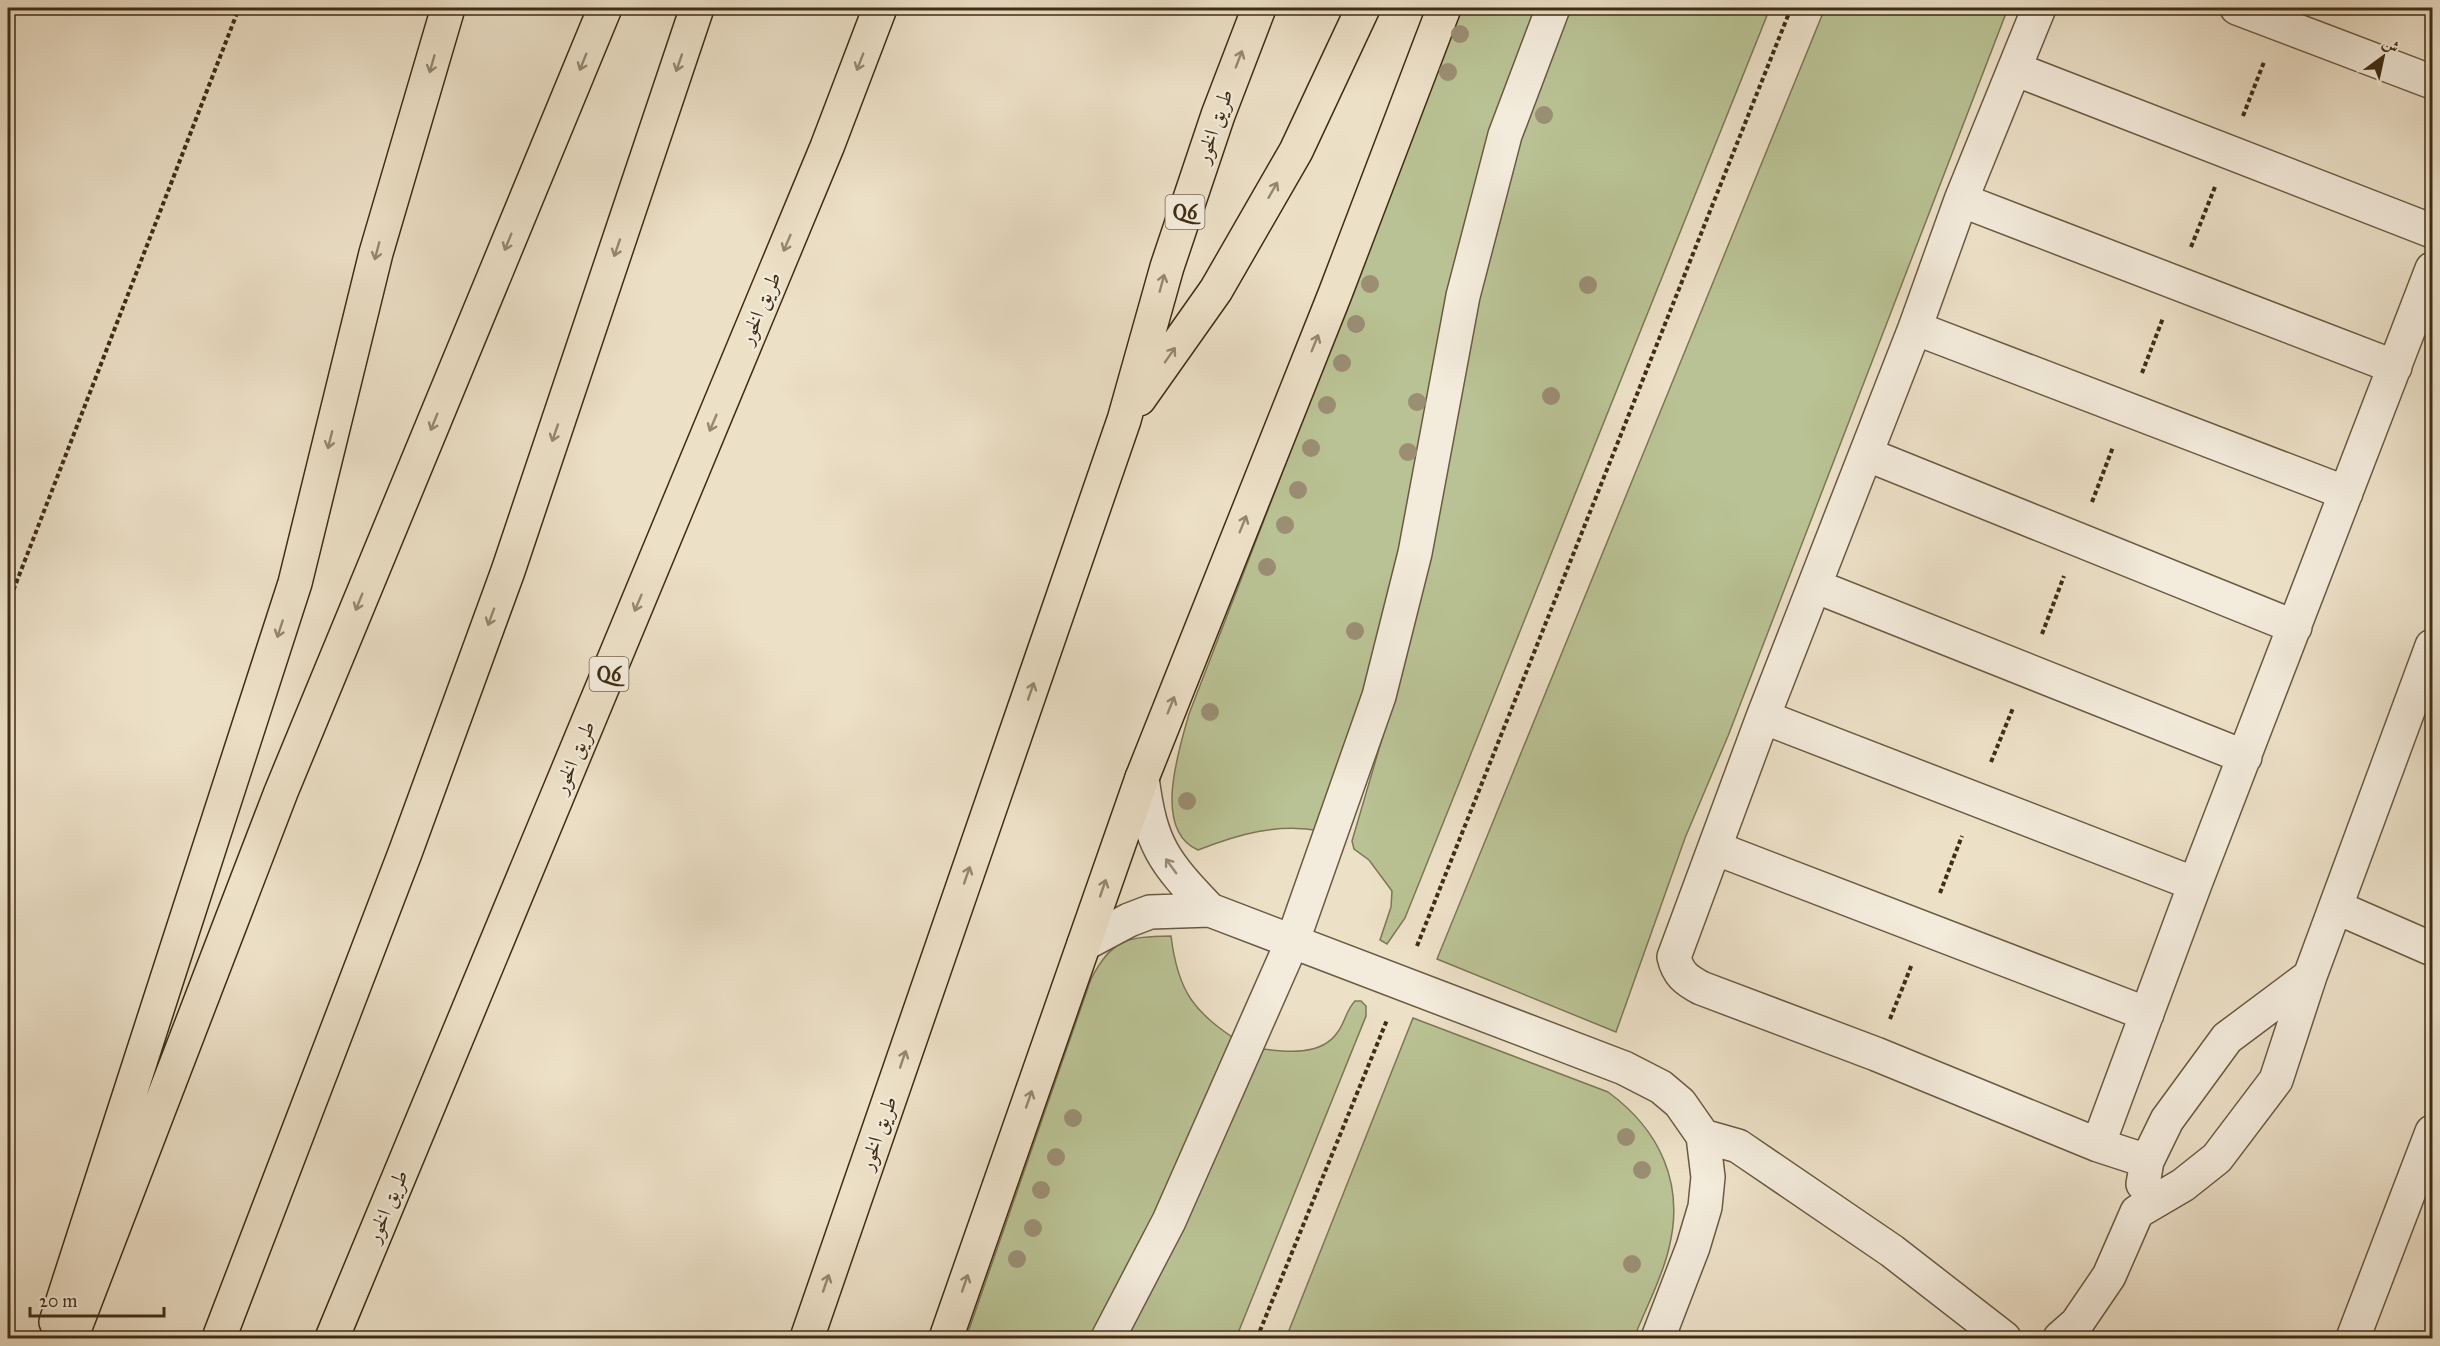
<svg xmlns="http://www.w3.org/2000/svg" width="2440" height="1346" viewBox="0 0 2440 1346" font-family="'IM FELL Great Primer',Amiri,serif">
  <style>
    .green { fill: #b9c294; stroke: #7c7854; stroke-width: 1.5 }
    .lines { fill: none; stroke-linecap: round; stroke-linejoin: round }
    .minor-casing { stroke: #6a5a41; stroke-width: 36 }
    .highway-casing { stroke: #3f2d14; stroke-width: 36 }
    .path { stroke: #3f2d14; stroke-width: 4; stroke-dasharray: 4.5 3; stroke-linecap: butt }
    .minor { stroke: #f3ebdb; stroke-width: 33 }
    .highway { stroke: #ece0c7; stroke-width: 33 }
    .tree { fill: #9a8e73 }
    .oneway { stroke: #96866e }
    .oneway2 { stroke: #998c78 }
    .labels { text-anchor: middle; stroke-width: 4.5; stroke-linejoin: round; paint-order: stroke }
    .shield { fill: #f3ebdb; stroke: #756650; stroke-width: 1.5 }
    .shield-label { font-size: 20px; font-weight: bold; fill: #3f2d14 }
    .street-label { font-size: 21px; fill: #3f2d14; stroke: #f3ebdb }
  </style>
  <rect width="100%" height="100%" fill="#ece0c7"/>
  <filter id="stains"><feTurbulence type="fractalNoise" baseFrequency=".00333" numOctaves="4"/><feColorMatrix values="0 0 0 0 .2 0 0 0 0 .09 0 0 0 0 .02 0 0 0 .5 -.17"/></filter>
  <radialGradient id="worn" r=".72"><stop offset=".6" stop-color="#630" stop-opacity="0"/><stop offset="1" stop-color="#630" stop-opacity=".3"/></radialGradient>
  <path class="green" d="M 1462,8 L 1540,8 L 1391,604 L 1321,831 C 1277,823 1239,834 1198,850 C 1152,830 1179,750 1189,714 Z
    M 1569,8 L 1770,8 L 1405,918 L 1387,944 L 1380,940 L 1391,907 L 1392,891 L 1369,860 L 1354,849 L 1352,841 L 1394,698 L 1477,292 L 1520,139 Z
    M 1825,8 L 2008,8 L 1728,736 L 1685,838 L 1616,1032 L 1437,959 Z
    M 1171,936 C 1178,993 1194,1012 1241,1043 L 1092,1338 L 966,1338 L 1091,979 C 1112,938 1128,937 1171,936 Z
    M 1355,1001 L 1361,1001 L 1366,1006 L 1366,1016 L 1236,1338 L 1125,1338 L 1262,1049 C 1286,1052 1321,1056 1337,1033 C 1345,1023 1346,1010 1355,1001 Z
    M 1413,1018 L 1608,1092 C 1660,1130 1685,1184 1669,1248 C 1662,1279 1645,1309 1634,1338 L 1286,1338 Z"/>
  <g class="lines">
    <g class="minor-casing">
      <path id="minor" d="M 2039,8 L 1961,200 L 1915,328 L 1763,717 L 1674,957 C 1678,974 1686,980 1701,988 L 1876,1054 L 2098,1145 L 2147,1161
        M 2237,8 L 2432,82
        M 2015,69 L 2432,231
        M 1961,200 L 2395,367
        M 1915,328 L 2346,493
        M 1866,454 L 2295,627
        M 1815,586 L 2245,757
        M 1763,717 L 2195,884
        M 1142,778 C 1151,846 1163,861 1210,910
        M 1715,848 L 2147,1014
        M 2338,908 L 2432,949
        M 1084,944 L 1129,920 L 1150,912 L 1210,910 L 1624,1068 L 1661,1087 L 1680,1103 L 1703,1136 L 1708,1177 L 1705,1207 L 1693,1247 L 1658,1338
        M 1703,1136 L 1738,1146 L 1892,1251 L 2004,1338
        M 2098,1145 L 2195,884 L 2432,269
        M 2143,1184 L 2147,1161 L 2167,1120 L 2227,1038 L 2310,976
        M 1108,1338 L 1169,1221 L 1293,940 L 1379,696 L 1415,553 L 1463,296 L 1505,135 L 1553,8
        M 2060,1338 L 2077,1323 L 2109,1276 L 2137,1212 L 2183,1185 L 2217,1158 L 2276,1080 L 2310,976 L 2432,646
        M 2353,1338 L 2432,1132"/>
    </g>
    <g class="highway-casing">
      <path id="highway" d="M 1139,399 L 1216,290 L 1296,151 L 1363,8
        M 56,1322 L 295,583 L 376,253 L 448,8
        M 71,1338 L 281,792 L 605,8
        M 219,1338 L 405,853 L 508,571 L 697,8
        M 332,1338 L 827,147 L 880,8
        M 807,1338 L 1124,420 L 1167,267 L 1218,115 L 1259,8
        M 946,1338 L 1142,778 L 1335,294 L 1444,8"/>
    </g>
    <path class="path" d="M 2243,116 L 2264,62
      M 2191,247 L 2215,187
      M 2142,373 L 2163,318
      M 2092,502 L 2113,447
      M 8,604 L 239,8
      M 2042,634 L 2064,576
      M 1991,762 L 2013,708
      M 1940,893 L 1962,836
      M 1417,946 L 1791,8
      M 1890,1019 L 1912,964
      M 1257,1338 L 1387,1020"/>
    <use href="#minor" class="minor"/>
    <use href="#highway" class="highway"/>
  </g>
  <g class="tree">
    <circle cx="1460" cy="34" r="9"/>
    <circle cx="1448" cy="72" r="9"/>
    <circle cx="1544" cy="115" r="9"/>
    <circle cx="1370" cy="284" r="9"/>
    <circle cx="1588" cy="285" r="9"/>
    <circle cx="1356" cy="324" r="9"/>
    <circle cx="1342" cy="363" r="9"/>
    <circle cx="1551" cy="396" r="9"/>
    <circle cx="1417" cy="402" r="9"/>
    <circle cx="1327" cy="405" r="9"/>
    <circle cx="1311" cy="448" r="9"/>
    <circle cx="1408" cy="452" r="9"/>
    <circle cx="1298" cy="490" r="9"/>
    <circle cx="1285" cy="525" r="9"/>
    <circle cx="1267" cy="567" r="9"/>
    <circle cx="1355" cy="631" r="9"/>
    <circle cx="1210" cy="712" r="9"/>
    <circle cx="1187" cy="801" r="9"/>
    <circle cx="1073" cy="1118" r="9"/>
    <circle cx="1626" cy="1137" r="9"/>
    <circle cx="1056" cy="1157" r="9"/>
    <circle cx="1642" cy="1170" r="9"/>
    <circle cx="1041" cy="1190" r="9"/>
    <circle cx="1033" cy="1228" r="9"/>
    <circle cx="1017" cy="1259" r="9"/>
    <circle cx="1632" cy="1264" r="9"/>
  </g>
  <defs><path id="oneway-shaft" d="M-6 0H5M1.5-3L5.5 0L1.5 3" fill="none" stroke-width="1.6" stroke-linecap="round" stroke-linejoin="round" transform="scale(1.5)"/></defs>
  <g class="oneway">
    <use href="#oneway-shaft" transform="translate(1239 59) rotate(-69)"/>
    <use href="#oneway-shaft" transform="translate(583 62) rotate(112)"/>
    <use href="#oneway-shaft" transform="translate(860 62) rotate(111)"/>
    <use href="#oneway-shaft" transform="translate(679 63) rotate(109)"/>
    <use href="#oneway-shaft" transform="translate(432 64) rotate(106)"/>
    <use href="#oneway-shaft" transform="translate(1273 190) rotate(-60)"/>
    <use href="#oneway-shaft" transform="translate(508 242) rotate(112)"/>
    <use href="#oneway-shaft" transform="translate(787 243) rotate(113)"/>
    <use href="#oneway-shaft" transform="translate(617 248) rotate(109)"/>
    <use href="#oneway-shaft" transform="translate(377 251) rotate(105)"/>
    <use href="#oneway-shaft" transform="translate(1162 283) rotate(-75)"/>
    <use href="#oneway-shaft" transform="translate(1315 343) rotate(-68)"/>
    <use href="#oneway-shaft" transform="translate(1170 355) rotate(-55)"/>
    <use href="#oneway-shaft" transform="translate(434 422) rotate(112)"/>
    <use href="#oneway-shaft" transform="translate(713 423) rotate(113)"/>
    <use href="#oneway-shaft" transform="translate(555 433) rotate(109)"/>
    <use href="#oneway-shaft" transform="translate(330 440) rotate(104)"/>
    <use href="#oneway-shaft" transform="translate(1243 524) rotate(-68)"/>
    <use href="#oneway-shaft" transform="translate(359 602) rotate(112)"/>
    <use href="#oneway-shaft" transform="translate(638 603) rotate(113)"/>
    <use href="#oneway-shaft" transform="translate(491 617) rotate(110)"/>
    <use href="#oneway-shaft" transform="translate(280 629) rotate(108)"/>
    <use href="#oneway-shaft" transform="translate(1031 691) rotate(-71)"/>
    <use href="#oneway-shaft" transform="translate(1171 705) rotate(-68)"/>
    <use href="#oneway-shaft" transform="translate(967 875) rotate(-71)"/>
    <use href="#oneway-shaft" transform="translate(1103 888) rotate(-71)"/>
    <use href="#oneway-shaft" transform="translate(903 1059) rotate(-71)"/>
    <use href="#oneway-shaft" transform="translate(1029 1099) rotate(-71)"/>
    <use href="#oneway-shaft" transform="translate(826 1283) rotate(-71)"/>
    <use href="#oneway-shaft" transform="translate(965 1283) rotate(-71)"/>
  </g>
  <use class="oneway2" href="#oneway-shaft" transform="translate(1171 866) rotate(-126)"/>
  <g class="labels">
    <g class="shield">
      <rect x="1165.5" y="195" width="39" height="34" rx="4.5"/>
      <rect x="589.5" y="657" width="39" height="34" rx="4.5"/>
    </g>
    <g class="shield-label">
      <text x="1185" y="219">Q6</text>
      <text x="609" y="681">Q6</text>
    </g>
    <g class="street-label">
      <text transform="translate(1214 126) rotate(-71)" y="7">طريق الخور</text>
      <text transform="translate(760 308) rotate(-67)" y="7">طريق الخور</text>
      <text transform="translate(574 757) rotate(-67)" y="7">طريق الخور</text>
      <text transform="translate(878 1133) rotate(-71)" y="7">طريق الخور</text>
      <text transform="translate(387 1206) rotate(-67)" y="7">طريق الخور</text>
    </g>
  </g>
  <rect width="2440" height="1346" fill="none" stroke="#ece0c7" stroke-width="30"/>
  <rect x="9" y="9" width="2422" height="1328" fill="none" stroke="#3f2d14" stroke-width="3"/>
  <rect x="15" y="15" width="2410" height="1316" fill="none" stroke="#3f2d14" stroke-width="1.5"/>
  <g transform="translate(2383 57) rotate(33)" stroke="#f3ebdb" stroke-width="4.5" paint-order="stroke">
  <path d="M0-4.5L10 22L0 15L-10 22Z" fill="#3f2d14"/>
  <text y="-9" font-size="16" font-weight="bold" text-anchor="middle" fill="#3f2d14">ش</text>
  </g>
  <path d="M30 1307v9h134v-9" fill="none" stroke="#3f2d14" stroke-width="3"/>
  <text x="39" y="1307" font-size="18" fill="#3f2d14" stroke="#f3ebdb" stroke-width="4.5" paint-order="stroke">20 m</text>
  <rect width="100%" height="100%" filter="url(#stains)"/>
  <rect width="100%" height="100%" fill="url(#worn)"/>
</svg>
